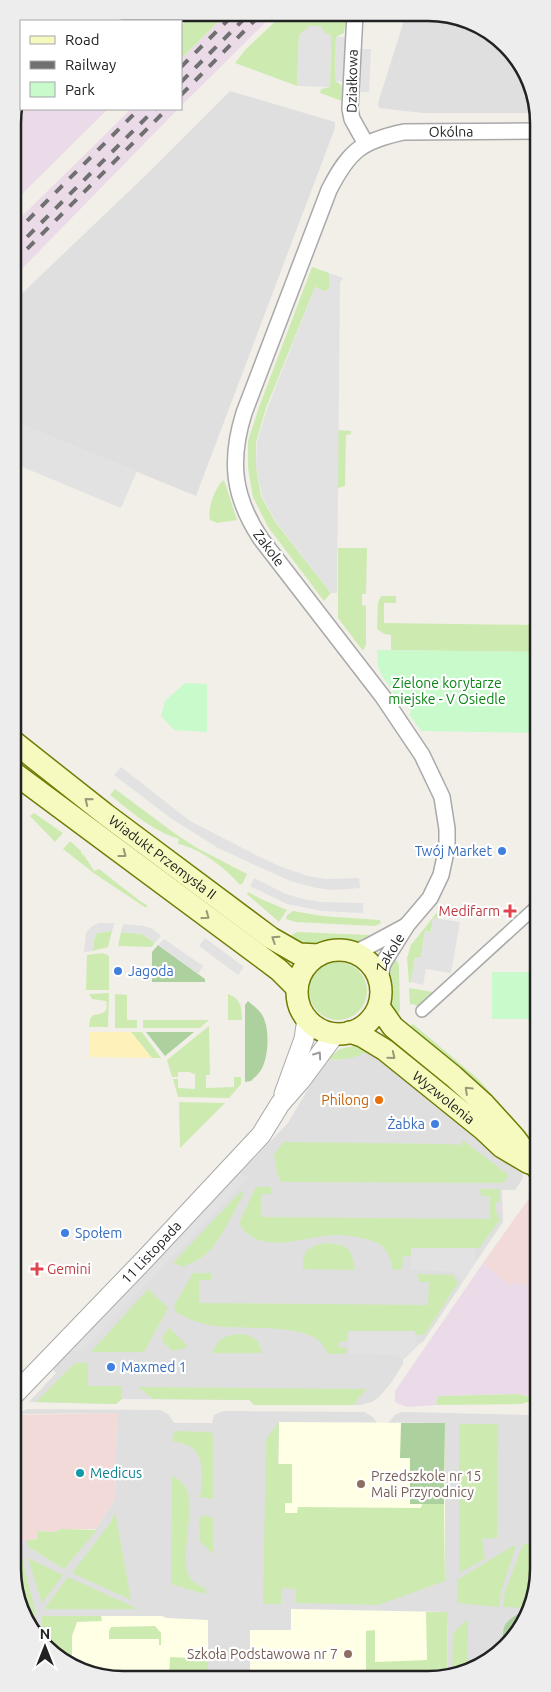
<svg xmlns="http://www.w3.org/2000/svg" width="551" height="1692" viewBox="0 0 551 1692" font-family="Ubuntu,sans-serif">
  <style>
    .residential { fill: #e0dfdf }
    .commercial { fill: #f2dad9 }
    .industrial { fill: #ebdbe8 }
    .education { fill: #ffffe5 }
    .grass { fill: #cdebb0 }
    .forest { fill: #add19e }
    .sand { fill: #fff1ba }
    .park { fill: #c8facc }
    .parking { fill: #e2e2e2 }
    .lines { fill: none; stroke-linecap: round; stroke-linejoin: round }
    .pedestrian-casing { stroke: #a9a9a9; stroke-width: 14 }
    .minor-casing { stroke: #a9a9a9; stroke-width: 18 }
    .tertiary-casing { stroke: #a9a9a9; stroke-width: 21 }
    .secondary-casing { stroke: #707d05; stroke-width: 24 }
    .pedestrian { stroke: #fff; stroke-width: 11 }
    .minor { stroke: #fff; stroke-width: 15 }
    .tertiary { stroke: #fff; stroke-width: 19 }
    .secondary { stroke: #f7fabf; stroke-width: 21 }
    .rail { stroke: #707070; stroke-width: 4; stroke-dasharray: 10 10; stroke-linecap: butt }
    .oneway { stroke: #979978 }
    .oneway2 { stroke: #9c9c9c }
    .shop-dot { fill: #3f7fe0; stroke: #fff; stroke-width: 2 }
    .health-dot { fill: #e0444e; stroke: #fff; stroke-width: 2 }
    .food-dot { fill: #e8710a; stroke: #fff; stroke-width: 2 }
    .culture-dot { fill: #0f9aa8; stroke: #fff; stroke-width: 2 }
    .education-dot { fill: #8d6e63; stroke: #fff; stroke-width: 2 }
    .labels { text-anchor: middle; stroke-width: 4.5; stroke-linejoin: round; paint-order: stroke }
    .street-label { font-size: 14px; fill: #222; stroke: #fff }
    .park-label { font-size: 14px; fill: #0c8416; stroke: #fff }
    .shop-label { font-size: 14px; fill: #366cbe; stroke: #fff; text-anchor: start }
    .health-label { font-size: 14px; fill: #be3a42; stroke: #fff; text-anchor: end }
    .food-label { font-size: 14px; fill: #c56008; stroke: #fff; text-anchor: end }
    .culture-label { font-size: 14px; fill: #0d838f; stroke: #fff; text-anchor: start }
    .education-label { font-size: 14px; fill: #785e54; stroke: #fff; text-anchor: start }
    .rim { fill: none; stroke: #222; stroke-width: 2.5 }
  </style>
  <rect width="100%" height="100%" fill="#f2efe9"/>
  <path class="residential" d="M 123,13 L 172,13 L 159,21 L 133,21 L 118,14 Z
    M 406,14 L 450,15 L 506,45 L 536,102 L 536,113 L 423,113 L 379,108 L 378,103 Z
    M 230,91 L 335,122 L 335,128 L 196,496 L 13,421 L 13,302 L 148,173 Z
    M 368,1051 L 522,1171 L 523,1178 L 515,1190 L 502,1190 L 503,1222 L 478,1259 L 475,1259 L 475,1249 L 411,1269 L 453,1271 L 461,1277 L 461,1285 L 423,1342 L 418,1345 L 403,1360 L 403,1364 L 391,1383 L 379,1397 L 372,1402 L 361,1405 L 254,1405 L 249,1400 L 122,1399 L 116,1404 L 29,1402 L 56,1373 L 52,1368 L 288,1123 L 318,1072 L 327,1059 L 337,1060 L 363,1054 Z
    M 28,1409 L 160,1410 L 169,1415 L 174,1423 L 212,1423 L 214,1415 L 224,1411 L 364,1412 L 373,1417 L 377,1423 L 388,1423 L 396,1414 L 403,1412 L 531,1415 L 538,1425 L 536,1549 L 538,1549 L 538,1576 L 511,1642 L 449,1677 L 101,1677 L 45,1647 L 15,1590 L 15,1544 L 27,1540 L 27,1546 L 64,1569 L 96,1530 L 96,1529 L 115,1499 L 117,1413 L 21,1414 L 23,1411 Z"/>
  <path class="commercial" d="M 538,1189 L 538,1282 L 535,1286 L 510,1285 L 483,1263 L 527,1201 Z
    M 117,1413 L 115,1499 L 96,1529 L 61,1529 L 54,1532 L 38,1531 L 38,1539 L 33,1539 L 15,1544 L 14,1415 Z"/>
  <path class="industrial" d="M 227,13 L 274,14 L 181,106 L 181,59 Z
    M 21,84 L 21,109 L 108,109 L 13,203 L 13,115 Z
    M 131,109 L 178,109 L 13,278 L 13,225 Z
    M 483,1263 L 510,1285 L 513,1281 L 518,1285 L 522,1282 L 527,1286 L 530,1282 L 535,1286 L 538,1282 L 538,1398 L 537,1399 L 519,1394 L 439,1396 L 436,1401 L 437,1405 L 407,1407 L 395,1402 L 395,1391 Z"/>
  <path class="education" d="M 279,1422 L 445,1423 L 445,1581 L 277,1579 Z
    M 291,1609 L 448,1612 L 447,1677 L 250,1677 L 250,1630 L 291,1630 Z
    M 42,1616 L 162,1616 L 167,1618 L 208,1620 L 208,1677 L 101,1677 L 45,1647 L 42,1642 Z"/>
  <path class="grass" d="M 193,13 L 227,13 L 181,59 L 181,50 L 183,48 L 181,46 C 181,29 179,24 193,13 Z
    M 283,14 L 347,14 L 344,33 L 336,37 L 335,81 C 345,85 344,92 342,101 L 320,93 L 321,89 L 330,87 L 331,36 L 310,26 L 299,36 L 297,86 L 235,63 L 246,49 Z
    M 312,267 L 329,273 L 329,288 L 326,292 L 315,287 L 266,408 L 256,442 L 256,467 L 261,496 L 276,523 L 331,593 L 324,601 L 268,527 L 253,497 L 248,468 L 248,441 L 259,407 Z
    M 338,430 L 351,431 L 351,434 L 346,435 L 345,486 L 338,488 Z
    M 224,480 L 237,520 L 217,523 L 210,520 C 207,510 215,486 224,480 Z
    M 338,548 L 367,548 L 366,594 L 362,594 L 362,605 L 366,606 L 366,644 L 363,651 L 338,618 Z
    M 381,596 L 396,596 L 396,603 L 384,603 L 384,623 L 537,625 L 537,652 L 391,650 L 391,635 L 384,634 L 377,629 L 378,603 Z
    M 115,789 L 177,835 L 197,848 L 247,874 L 243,883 L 240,885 C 225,868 202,849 178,844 L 179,839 C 151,830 133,813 110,795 Z
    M 34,813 L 63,833 L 55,842 L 30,816 Z
    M 70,841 L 81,851 L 81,853 L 84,855 L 94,871 L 99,869 L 140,901 L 147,905 L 146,908 L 95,874 L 63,849 Z
    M 248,892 L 261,899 L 287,910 L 279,922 L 247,894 Z
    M 293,911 L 322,916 L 380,920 L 381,923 L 375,926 L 295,922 L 286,919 L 287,915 Z
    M 438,911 L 438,919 L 433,918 L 431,932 L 425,931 L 421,957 L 415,957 L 411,982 L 409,983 L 407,958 L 411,945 Z
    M 112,931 L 108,947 L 93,951 L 94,939 L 97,933 Z
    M 121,932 L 142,934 L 155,943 L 151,947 L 118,946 Z
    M 297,932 L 368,935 L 374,938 L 360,943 L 340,940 L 318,944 L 304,944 L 288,937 Z
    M 102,953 L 108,955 L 109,957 L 109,990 L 86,990 L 87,955 Z
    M 394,959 L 398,962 L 399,967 L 400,1010 L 396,1018 L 390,1005 L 391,991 L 388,976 L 389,966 Z
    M309 991a29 29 0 1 1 58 0a29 29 0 1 1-58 0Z
    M 409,988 L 433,992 L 417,1006 L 413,1004 L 410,1005 Z
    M 109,993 L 108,1027 L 89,1027 L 90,1019 L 93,1015 C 103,1014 109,1012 106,1001 L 92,999 L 89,994 Z
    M 115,994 L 127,995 L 127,1020 L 137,1020 L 137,1028 L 115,1028 Z
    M 228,994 C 241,999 242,1007 242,1020 L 228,1020 Z
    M 143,1020 L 209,1020 L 200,1028 L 143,1028 Z
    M 413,1024 L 457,1061 L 479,1080 L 538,1146 L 538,1155 L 407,1030 Z
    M 209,1026 L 210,1075 L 206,1075 L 206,1088 L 234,1087 L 234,1077 L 241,1077 L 241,1084 L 229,1098 L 178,1097 L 173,1079 L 178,1079 L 178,1088 L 195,1089 L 195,1074 L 191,1073 L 190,1072 L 178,1072 L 178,1077 L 172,1077 L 167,1060 Z
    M 131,1032 L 142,1032 L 161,1058 L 152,1058 Z
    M 354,1046 L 368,1051 C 359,1058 339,1061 327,1059 L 340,1049 Z
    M 179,1102 L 225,1103 L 180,1148 Z
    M 463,1140 L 507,1174 L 507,1178 L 503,1183 L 281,1182 L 277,1173 L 274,1154 L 284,1142 L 448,1144 L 461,1145 Z
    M 256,1187 L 271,1187 L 271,1194 L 261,1194 L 261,1217 L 490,1219 L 490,1196 L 481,1196 L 480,1189 L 499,1189 L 500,1202 L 495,1202 L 495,1209 L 500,1220 L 480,1247 L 475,1248 L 411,1249 L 411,1256 L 403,1256 L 402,1270 L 393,1270 C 388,1248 384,1243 361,1238 C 348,1235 336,1234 323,1236 C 295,1240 256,1254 239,1223 Z
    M 240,1192 L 244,1193 C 234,1211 222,1239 207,1253 C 200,1260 191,1263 183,1267 L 173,1263 Z
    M 325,1243 C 347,1244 352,1248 355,1270 L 303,1269 L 303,1260 L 306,1251 L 316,1245 Z
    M 193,1273 L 211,1273 L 211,1280 L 199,1280 L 199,1303 L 428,1305 L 429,1282 L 419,1282 L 418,1274 L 453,1275 L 458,1283 L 424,1335 L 415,1335 L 415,1331 L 348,1331 L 347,1341 L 339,1342 L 338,1347 L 347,1348 L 345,1354 L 328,1354 C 326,1351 324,1347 322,1344 C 305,1323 242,1330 216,1326 C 202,1324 189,1320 176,1312 L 174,1306 Z
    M 148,1289 L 168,1308 L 144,1352 L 91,1352 Z
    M 169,1328 L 187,1345 L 186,1348 L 172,1351 L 164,1343 L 162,1337 Z
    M 241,1334 C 255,1336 259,1340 262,1353 L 212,1353 C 218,1338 226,1335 241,1334 Z
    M 75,1363 L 88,1363 L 88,1386 L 122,1386 L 122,1399 L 116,1404 L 36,1402 Z
    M 138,1387 L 367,1389 L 356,1401 L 355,1405 L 254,1405 L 249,1400 L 153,1399 Z
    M 519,1394 L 537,1399 L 521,1404 L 437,1405 L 436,1401 L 439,1396 Z
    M 279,1422 L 278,1464 L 292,1464 L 292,1503 L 285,1503 L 285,1513 L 297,1513 L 298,1507 L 421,1508 L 422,1504 L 444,1504 L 445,1581 L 378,1605 L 295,1603 L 296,1589 L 282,1588 L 281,1604 L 263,1604 L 266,1439 Z
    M 459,1424 L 498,1424 L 497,1538 L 482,1539 L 485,1559 L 459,1573 Z
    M 174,1431 L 212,1432 L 213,1437 L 213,1499 L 200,1497 C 202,1483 205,1457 192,1448 C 187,1444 178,1442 172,1441 Z
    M 172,1476 C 176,1478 181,1481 184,1485 C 199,1505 177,1558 190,1578 C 193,1583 201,1586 206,1589 L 205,1594 L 171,1584 Z
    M 115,1512 L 131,1600 L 72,1573 L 111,1522 Z
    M 205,1515 L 213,1518 L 213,1554 L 200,1541 L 199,1518 Z
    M 61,1529 L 97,1530 L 64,1569 L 27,1546 L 27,1540 L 38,1539 L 38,1531 L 54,1532 Z
    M 523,1544 L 536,1544 L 536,1549 L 538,1549 L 538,1566 L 536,1565 L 527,1588 L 534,1587 L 525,1608 L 503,1607 L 505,1592 Z
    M 513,1546 L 516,1546 L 501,1592 L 499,1607 L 457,1603 L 457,1580 Z
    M 18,1551 L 22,1558 L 35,1611 L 35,1629 L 17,1595 Z
    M 28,1558 L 63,1575 L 42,1603 Z
    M 68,1577 L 136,1608 L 137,1609 L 44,1609 Z
    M 426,1612 L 448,1612 L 447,1677 L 366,1677 L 366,1631 L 375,1630 L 375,1662 L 427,1660 Z
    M 42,1616 L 101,1616 L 102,1621 L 77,1622 L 72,1636 L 72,1662 C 41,1645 42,1651 42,1616 Z
    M 468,1619 L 467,1667 L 452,1676 L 453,1633 Z
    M 155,1626 L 161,1633 L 161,1645 L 159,1645 L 159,1639 L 109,1639 L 109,1631 L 111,1627 Z
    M 170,1657 L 208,1659 L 208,1677 L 169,1677 Z"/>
  <path class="forest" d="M 158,945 L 205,979 L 205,982 L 152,982 L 152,952 Z
    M 248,1001 C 252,1005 257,1008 260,1012 C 270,1023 269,1053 263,1066 C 261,1072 255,1077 251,1081 L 245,1082 L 245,1005 Z
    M 146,1032 L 194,1032 L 165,1056 Z
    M 401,1423 L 445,1423 L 444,1504 L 410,1504 L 410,1458 L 400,1458 Z
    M 518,1614 L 522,1615 L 511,1642 L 503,1647 C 503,1628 501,1624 518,1614 Z"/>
  <path class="sand" d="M 89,1032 L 131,1032 L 152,1058 L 90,1057 Z"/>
  <path class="park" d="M 377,650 L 537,652 L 537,733 L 421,731 L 409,714 L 411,712 L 406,704 L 403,706 L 381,674 L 378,666 Z
    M 185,683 L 207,684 L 207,732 L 174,730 L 161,716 L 165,701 Z
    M 492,972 L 531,972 L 531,977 L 538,978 L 538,1019 L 492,1019 Z"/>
  <path class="parking" d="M 310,26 L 321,26 L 324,32 L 331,36 L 330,87 L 297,86 L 299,35 Z
    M 336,37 L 345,37 L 344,82 L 335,81 Z
    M 360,49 L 371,49 L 369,92 L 359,92 Z
    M 329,273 L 343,278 L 340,283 L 337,593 L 331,593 L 276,522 L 262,496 L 256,467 L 257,441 L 267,409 L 315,287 L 326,292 L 329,288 Z
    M 13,421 L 137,471 L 121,508 L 13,463 Z
    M 22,606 L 20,643 L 13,656 L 13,607 Z
    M 121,767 L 190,821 L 260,857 L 279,866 L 308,876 L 326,879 L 359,878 L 360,888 L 334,890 L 316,888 L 290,881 L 218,848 L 172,819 L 114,775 Z
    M 254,878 L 286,894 L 303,899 L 321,902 L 363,903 L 363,913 L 322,911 L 287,904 L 250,886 Z
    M 433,918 L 460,922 L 451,973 L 426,969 L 423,985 L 411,982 L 415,957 L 421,957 L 425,931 L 431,932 Z
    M 99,923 L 115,923 L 112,931 L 97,933 L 94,939 L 93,951 L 84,952 L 86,933 L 92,926 Z
    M 123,924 L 144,926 L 153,929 L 161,936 L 155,943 L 142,934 L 121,932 Z
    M 205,938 L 244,967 L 238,975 L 199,946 Z
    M 164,939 L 203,966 L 198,974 L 158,945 Z
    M 238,1174 L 249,1177 L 82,1351 L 68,1351 Z
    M 411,1248 L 475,1248 L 475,1259 L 478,1259 L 461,1285 L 461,1277 L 453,1271 L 411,1270 Z
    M 350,1331 L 415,1331 L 416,1343 L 418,1345 L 403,1360 L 399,1356 L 393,1355 L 349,1354 Z"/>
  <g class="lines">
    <g class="pedestrian-casing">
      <path id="pedestrian" d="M 422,1011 L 537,906"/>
    </g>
    <g class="minor-casing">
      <g id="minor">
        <path d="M 355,14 L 350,109 L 352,119 L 366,144"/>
        <path d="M 108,16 L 119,21"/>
        <path d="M 354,953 L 367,947 L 406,926"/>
        <path id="s1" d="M 380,982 L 382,966 L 385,960 L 407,925 L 430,898 L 441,875 L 447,847 L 447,829 L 442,797 L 422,755 L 383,697 L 261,539 C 233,497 229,461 244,413 L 329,190 C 349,151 361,141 404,132 L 536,131"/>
      </g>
    </g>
    <g class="tertiary-casing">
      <g id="tertiary">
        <path d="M 284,1094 L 304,1039 L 307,1019"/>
        <path id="s2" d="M 14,1395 L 145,1259 L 261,1135 L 280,1104 L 301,1080 L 335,1034"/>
      </g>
    </g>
    <g class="secondary-casing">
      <g id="secondary">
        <path id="s3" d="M 14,742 L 105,814 L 271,938 L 299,954 L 319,955"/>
        <path d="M 14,773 L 279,970 L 297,988"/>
        <circle cx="339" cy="992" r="42"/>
        <path d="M 379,1007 L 393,1027 L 453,1076 L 484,1104 L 514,1137 L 538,1169"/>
        <path id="s4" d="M 350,1032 L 362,1036 L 385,1050 L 484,1130 L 502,1147 L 529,1163"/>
      </g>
    </g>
    <use href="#pedestrian" class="pedestrian"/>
    <use href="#minor" class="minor"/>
    <use href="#tertiary" class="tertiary"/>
    <use href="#secondary" class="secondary"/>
    <path class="rail" d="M 181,67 L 235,13
      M 181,82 L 250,13
      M 181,95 L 262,13
      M 13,235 L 139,109
      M 13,251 L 155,109
      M 13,263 L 167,109"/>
  </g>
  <defs><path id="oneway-chevron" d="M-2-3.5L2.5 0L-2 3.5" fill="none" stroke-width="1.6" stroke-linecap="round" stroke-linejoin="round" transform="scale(1.25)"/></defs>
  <g class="oneway">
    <use href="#oneway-chevron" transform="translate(88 801) rotate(-141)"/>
    <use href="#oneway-chevron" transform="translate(123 854) rotate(37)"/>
    <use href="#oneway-chevron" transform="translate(206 916) rotate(36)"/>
    <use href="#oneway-chevron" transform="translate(275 939) rotate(-147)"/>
    <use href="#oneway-chevron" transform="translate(392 1056) rotate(39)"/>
    <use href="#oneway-chevron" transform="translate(468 1090) rotate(-137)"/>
  </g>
  <use class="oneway2" href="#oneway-chevron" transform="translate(318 1055) rotate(-55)"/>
  <g class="shop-dot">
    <circle cx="502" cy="851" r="5"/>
    <circle cx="118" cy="971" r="5"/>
    <circle cx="435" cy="1124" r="5"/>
    <circle cx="65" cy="1233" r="5"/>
    <circle cx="111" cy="1367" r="5"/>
  </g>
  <g class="health-dot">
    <path d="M507.5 903.5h5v5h5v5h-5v5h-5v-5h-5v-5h5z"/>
    <path d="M34.5 1261.5h5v5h5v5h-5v5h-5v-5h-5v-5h5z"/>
  </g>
  <circle class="food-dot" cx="379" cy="1100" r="5"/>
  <circle class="culture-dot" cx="80" cy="1473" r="5"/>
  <g class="education-dot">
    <circle cx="361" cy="1484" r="5"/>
    <circle cx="348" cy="1654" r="5"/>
  </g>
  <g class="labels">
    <g class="street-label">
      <text transform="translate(352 81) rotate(-89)" y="5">Działkowa</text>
      <text dy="5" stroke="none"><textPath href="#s1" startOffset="1038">Okólna</textPath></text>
      <text transform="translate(269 548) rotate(53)" y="5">Zakole</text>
      <text dy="5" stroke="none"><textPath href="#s3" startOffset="188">Wiadukt Przemysła II</textPath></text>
      <text dy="5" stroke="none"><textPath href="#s1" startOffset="32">Zakole</textPath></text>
      <text dy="5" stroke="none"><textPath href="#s4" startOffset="115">Wyzwolenia</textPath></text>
      <text dy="5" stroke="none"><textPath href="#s2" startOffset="198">11 Listopada</textPath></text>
    </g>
    <g class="park-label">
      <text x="447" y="688">Zielone korytarze<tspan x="447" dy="16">miejske - V Osiedle</tspan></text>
    </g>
    <g class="shop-label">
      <text x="492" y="856" text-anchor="end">Twój Market</text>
      <text x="128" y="976">Jagoda</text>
      <text x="425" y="1129" text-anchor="end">Żabka</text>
      <text x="75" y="1238">Społem</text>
      <text x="121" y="1372">Maxmed 1</text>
    </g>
    <g class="health-label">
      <text x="500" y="916">Medifarm</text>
      <text x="47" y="1274" text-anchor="start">Gemini</text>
    </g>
    <g class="food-label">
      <text x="369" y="1105">Philong</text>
    </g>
    <g class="culture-label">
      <text x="90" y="1478">Medicus</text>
    </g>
    <g class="education-label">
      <text x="371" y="1481">Przedszkole nr 15<tspan x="371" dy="16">Mali Przyrodnicy</tspan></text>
      <text x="338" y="1659" text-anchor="end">Szkoła Podstawowa nr 7</text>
    </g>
  </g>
  <path d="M0 0H551V1692H0ZM123 21H428A102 102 0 0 1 530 123V1569A102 102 0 0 1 428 1671H123A102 102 0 0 1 21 1569V123A102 102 0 0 1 123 21Z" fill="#ededed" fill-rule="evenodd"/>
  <path class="rim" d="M123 21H428A102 102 0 0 1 530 123V1569A102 102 0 0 1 428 1671H123A102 102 0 0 1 21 1569V123A102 102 0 0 1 123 21Z"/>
  <rect x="20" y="20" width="162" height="90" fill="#ffffff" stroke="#a7a7a7"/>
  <rect x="30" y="36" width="25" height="8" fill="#f7fabf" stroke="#a7a7a7"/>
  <text x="65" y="45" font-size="15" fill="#222222">Road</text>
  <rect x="30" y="61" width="25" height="8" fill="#707070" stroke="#a7a7a7"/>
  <text x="65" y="70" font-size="15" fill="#222222">Railway</text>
  <rect x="30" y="82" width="25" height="15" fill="#c8facc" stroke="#a7a7a7"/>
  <text x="65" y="95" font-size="15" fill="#222222">Park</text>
  <g transform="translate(45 1647)" stroke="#ffffff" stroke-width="4" paint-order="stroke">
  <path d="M0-4L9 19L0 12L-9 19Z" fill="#222222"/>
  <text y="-8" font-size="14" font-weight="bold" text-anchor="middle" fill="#222222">N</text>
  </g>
</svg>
